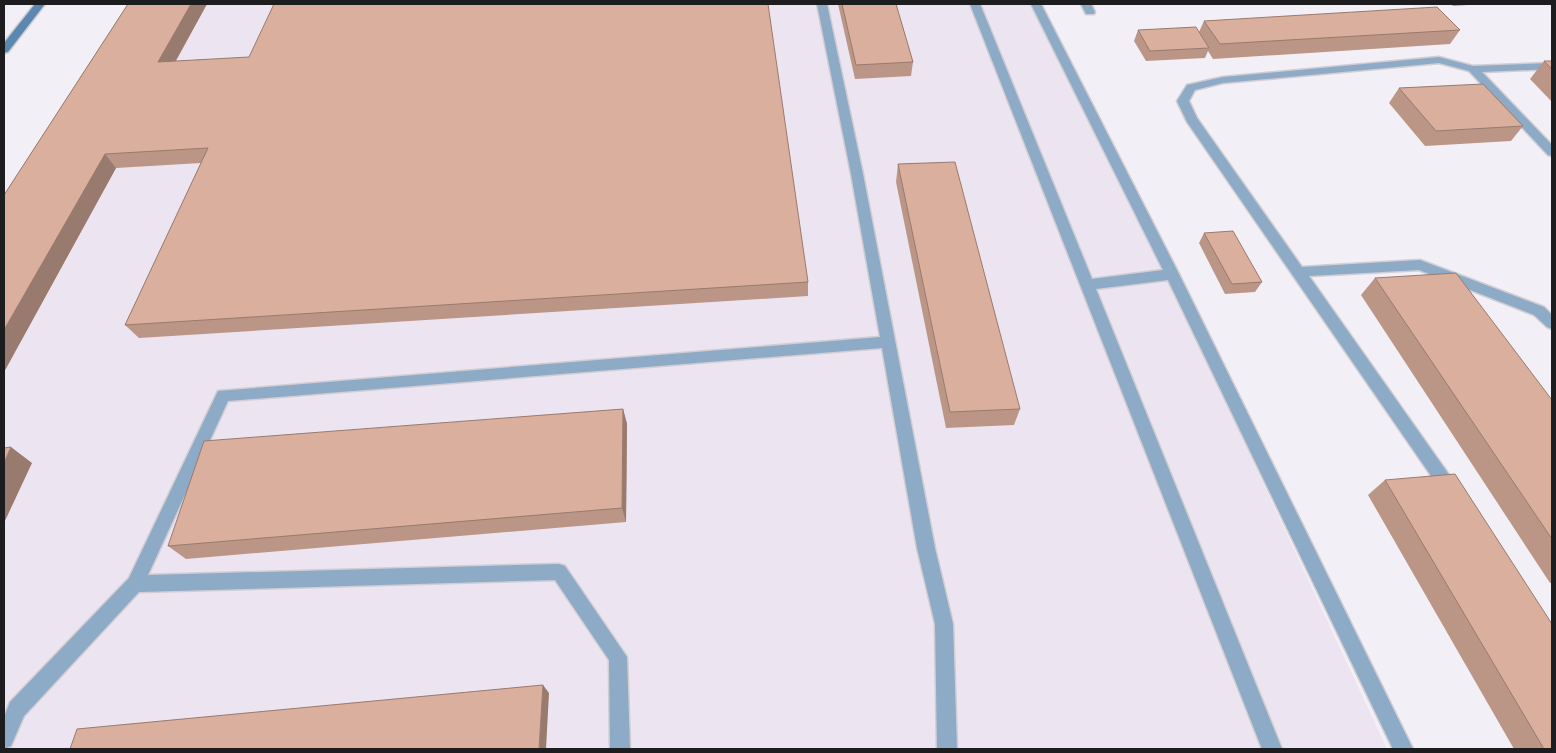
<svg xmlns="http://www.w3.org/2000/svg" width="1556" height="753" viewBox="0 0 1556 753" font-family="'PT Sans Narrow',sans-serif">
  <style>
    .built { fill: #ede4f2 }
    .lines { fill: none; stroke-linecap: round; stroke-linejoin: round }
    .lane-casing { stroke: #d1cdd3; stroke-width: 3 }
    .secondary-casing { stroke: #d1cdd3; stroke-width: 3 }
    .lane { fill: #8dabc6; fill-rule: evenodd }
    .secondary { fill: #5a88b0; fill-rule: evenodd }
    .wall { fill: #bb9687 }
    .shaded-wall { fill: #997a6e }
    .building { fill: #daaf9d; stroke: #997a6e }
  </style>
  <rect width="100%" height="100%" fill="#f3eff6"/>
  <path class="built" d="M 147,4 L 1040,4 L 1387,749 L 4,749 L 4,232 Z"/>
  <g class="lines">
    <g class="lane-casing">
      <path id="lane" d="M 817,4 L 827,4 L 863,174 L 935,548 L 953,624 L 957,749 L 937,749 L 935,624 L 917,548 L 882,348 L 228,401 L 148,575 L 559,564 L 565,566 L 627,657 L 630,749 L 610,749 L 609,660 L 555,580 L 139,592 L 24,716 L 11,746 L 4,749 L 4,717 L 10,702 L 129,578 L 218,391 L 880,337 L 851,174 Z
        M 970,4 L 980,4 L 1092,279 L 1163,270 L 1031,4 L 1041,4 L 1179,274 L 1413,749 L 1393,749 L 1168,280 L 1096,289 L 1282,749 L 1262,749 Z
        M 1081,4 L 1091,4 L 1095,12 L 1094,14 L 1086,14 Z
        M 1439,57 L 1473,66 L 1552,63 L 1552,69 L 1482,72 L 1552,145 L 1552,156 L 1548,155 L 1469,71 L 1439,63 L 1223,83 L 1195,90 L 1189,101 L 1197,118 L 1302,267 L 1420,260 L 1544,307 L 1552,315 L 1552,329 L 1547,327 L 1534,315 L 1419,270 L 1309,276 L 1457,486 L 1459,491 L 1457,496 L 1451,498 L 1445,496 L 1187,122 L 1177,101 L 1187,85 L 1223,77 Z"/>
    </g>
    <g class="secondary-casing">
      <path id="secondary" d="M 35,4 L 45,4 L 8,52 L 4,53 L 4,43 Z"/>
    </g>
    <use href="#lane" class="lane"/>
    <use href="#secondary" class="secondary"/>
  </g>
  <path class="wall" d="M 128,4 L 207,4 L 176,61 L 808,282 L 808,296 L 139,338 L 125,325 L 201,163 L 116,168 L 4,372 L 4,195 Z
    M 838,4 L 896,4 L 913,62 L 911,76 L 855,79 Z
    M 1451,4 L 1484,4 L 1453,6 Z
    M 1204,21 L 1460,30 L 1450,44 L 1213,59 L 1208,51 L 1205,58 L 1146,61 L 1134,41 L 1138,30 L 1199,32 Z
    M 1544,61 L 1552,61 L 1552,102 L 1530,79 Z
    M 1399,88 L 1523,126 L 1511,141 L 1425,146 L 1389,103 Z
    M 898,164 L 1020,409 L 1014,425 L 946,428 L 896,182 Z
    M 1204,233 L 1262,282 L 1255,292 L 1225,294 L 1199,243 Z
    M 1375,278 L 1552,400 L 1552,583 L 1550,583 L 1361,295 Z
    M 623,409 L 627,424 L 626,522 L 186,559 L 168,546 Z
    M 1385,480 L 1552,749 L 1514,749 L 1368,495 Z"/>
  <path class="shaded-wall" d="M 191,4 L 207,4 L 167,76 L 158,62 Z
    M 105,154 L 116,168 L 4,372 L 4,330 Z
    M 623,409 L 627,424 L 626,522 L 622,508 Z
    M 11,447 L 32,463 L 4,523 L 4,463 Z
    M 543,685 L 549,693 L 546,749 L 539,749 Z"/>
  <path class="building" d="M 128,4 L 191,4 L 158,62 L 249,57 L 274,4 L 768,4 L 808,282 L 125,325 L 208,148 L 105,154 L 4,330 L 4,195 Z
    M 842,4 L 896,4 L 913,62 L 856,65 Z
    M 1437,7 L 1460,30 L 1220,44 L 1204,21 Z
    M 1196,27 L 1209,48 L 1150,51 L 1138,30 Z
    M 1544,61 L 1552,61 L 1552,69 Z
    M 1483,84 L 1523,126 L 1436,131 L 1399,88 Z
    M 955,162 L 1020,409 L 950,412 L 898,164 Z
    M 1233,231 L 1262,282 L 1232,284 L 1204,233 Z
    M 1456,273 L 1552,400 L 1552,539 L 1375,278 Z
    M 623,409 L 622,508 L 168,546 L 204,441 Z
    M 11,447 L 4,463 L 4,448 Z
    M 1455,474 L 1552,624 L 1552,749 L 1544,749 L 1385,480 Z
    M 543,685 L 539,749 L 70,749 L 77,729 Z"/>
  <rect width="1556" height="753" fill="none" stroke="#1d1c1e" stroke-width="10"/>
</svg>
